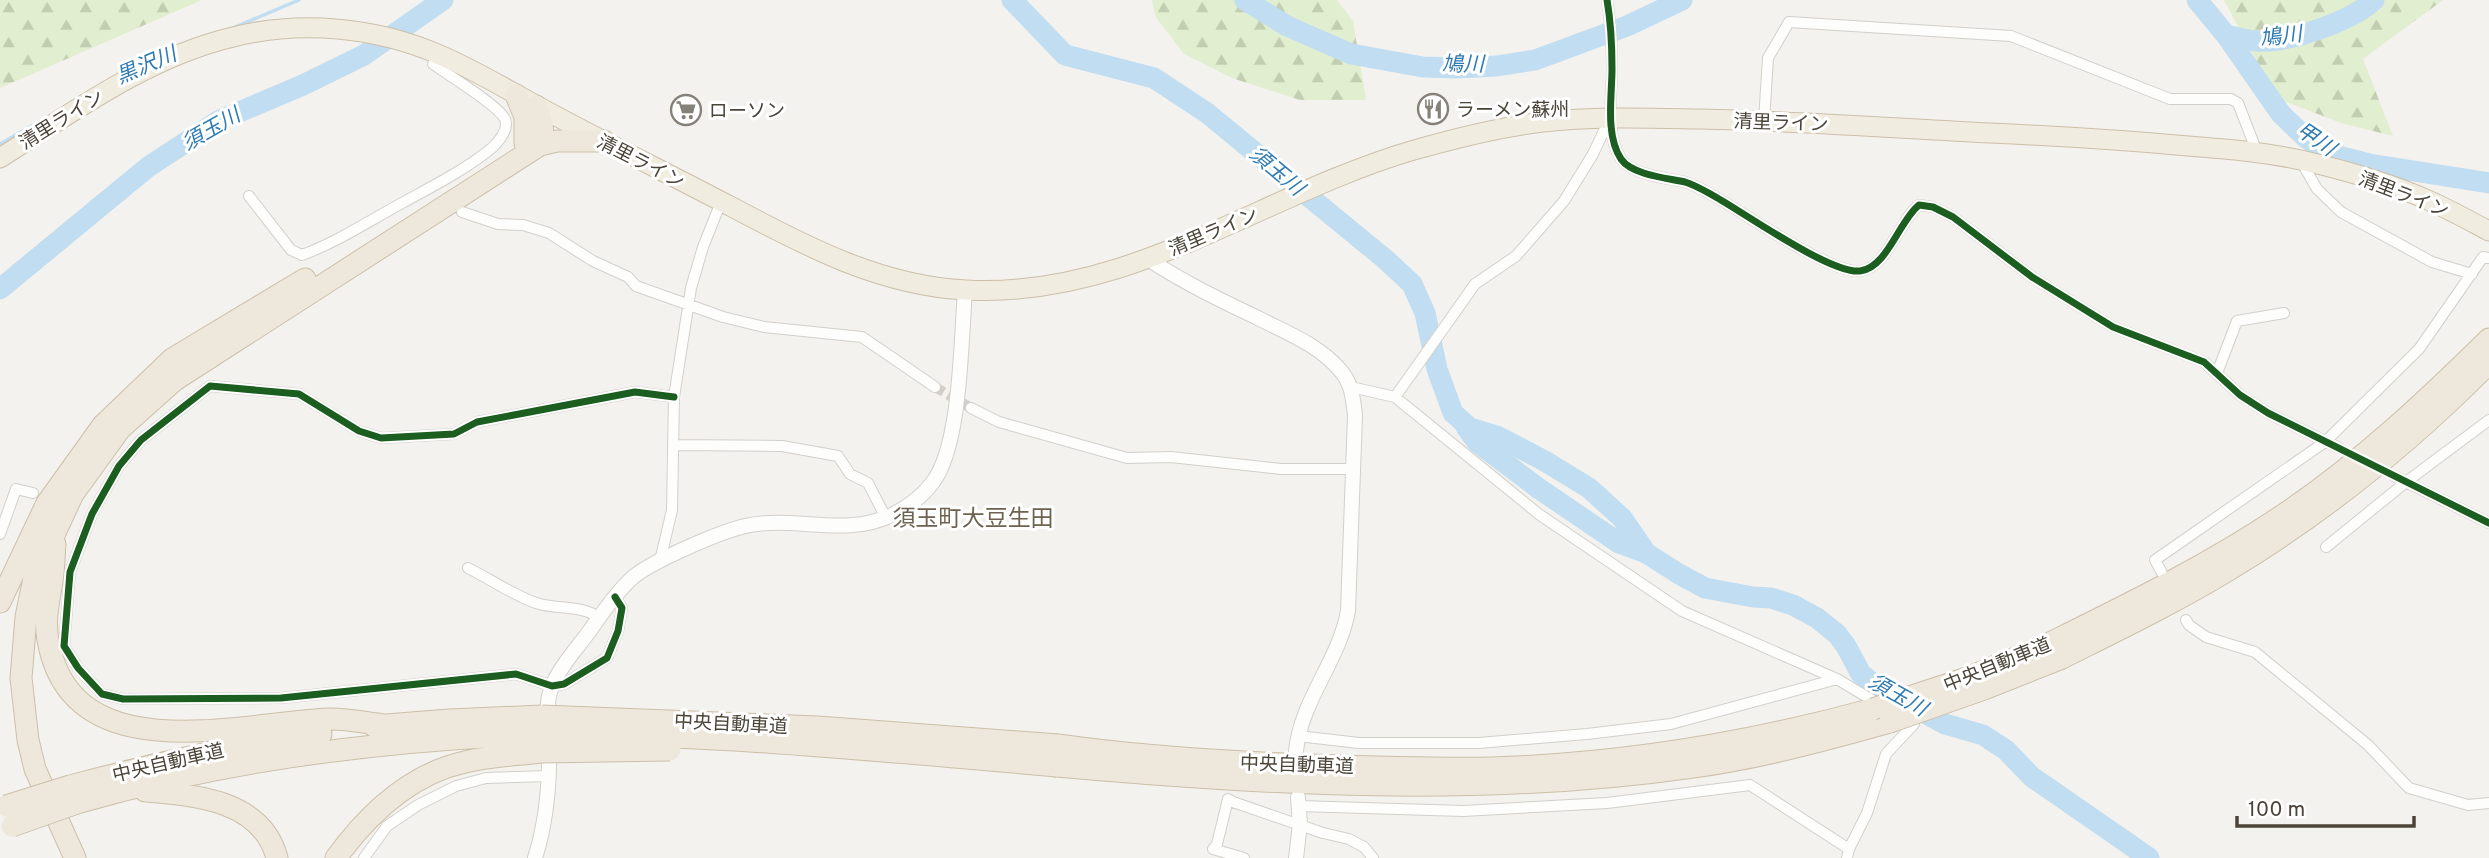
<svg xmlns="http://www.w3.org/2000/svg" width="2489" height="858" viewBox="0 0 2489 858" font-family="Overpass,'Noto Sans JP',sans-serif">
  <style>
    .forest { fill: url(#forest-firs) }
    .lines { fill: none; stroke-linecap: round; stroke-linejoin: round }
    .stream { stroke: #c0ddf1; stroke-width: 3.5 }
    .river { stroke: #c0ddf1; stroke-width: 21 }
    .minor-tunnel { stroke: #d2cfca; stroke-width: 10; stroke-dasharray: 10 5; stroke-linecap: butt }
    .minor-casing { stroke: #d2d0cb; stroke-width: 12 }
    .tertiary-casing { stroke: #d2d0cb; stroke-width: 16 }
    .trunk-casing { stroke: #ccbfa9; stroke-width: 21 }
    .motorway-casing { stroke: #ccbfa9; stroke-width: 23 }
    .minor { stroke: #fdfdfc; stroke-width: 10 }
    .tertiary { stroke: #fdfdfc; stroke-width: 14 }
    .trunk { stroke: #f0ece0; stroke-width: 19 }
    .motorway { stroke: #ede8db; stroke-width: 21 }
    .motorway-bridge-casing { stroke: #ccbfa9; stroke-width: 23; stroke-linecap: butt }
    .motorway-bridge { stroke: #ede8db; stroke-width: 21 }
    .cycleway-casing { stroke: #fff; stroke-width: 11 }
    .cycleway { stroke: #1b5e20; stroke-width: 7 }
    .labels { text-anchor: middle; stroke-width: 6; stroke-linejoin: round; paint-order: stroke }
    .poi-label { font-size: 19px; fill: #4b4439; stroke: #fff; text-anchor: start }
    .street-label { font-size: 19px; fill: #4b4439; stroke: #fff }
    .water-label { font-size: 21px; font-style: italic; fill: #2e7ab2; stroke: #fff }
    .quarter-label { font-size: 23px; fill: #6e6250; stroke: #fff }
  </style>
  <defs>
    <pattern id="forest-firs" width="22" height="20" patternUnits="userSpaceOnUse" patternTransform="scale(1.75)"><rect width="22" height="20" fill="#e1eecf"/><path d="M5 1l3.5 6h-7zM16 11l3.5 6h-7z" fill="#c3cdb2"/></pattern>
  </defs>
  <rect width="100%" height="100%" fill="#f4f2ee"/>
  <path class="forest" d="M 0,0 L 202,0 L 0,88 Z
    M 1152,0 L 1337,0 L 1353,21 L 1366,100 L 1300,100 L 1232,78 L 1184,54 L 1155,16 Z
    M 2224,0 L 2443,0 L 2363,59 L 2393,136 L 2341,123 L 2276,98 Z"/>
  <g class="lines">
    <path class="stream" d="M 233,28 L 299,0
      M 0,144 L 47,117"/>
    <path class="river" d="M 1012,0 L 1065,55 L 1154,78 L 1207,113 L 1385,259 L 1412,284 L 1425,313 L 1437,369 L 1453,413 L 1470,428 L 1497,436 L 1543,460 L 1589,488 L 1622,518 L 1646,553 L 1679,574 L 1705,588 L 1753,597 L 1771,598 L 1793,605 L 1817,618 L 1837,634 L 1846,646 L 1861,674 L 1882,690 L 1945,724 L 1983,735 L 2006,750 L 2032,777 L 2149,858
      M 1245,0 L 1287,26 L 1351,54 L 1423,67 L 1455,68 L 1497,66 L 1535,60 L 1627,26 L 1682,0
      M 2197,0 L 2226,35 L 2281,114 L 2305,137 L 2330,154 L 2369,164 L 2489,183
      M 2226,35 C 2236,37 2247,41 2258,41 C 2289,43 2352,21 2374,0
      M 0,289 L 148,167 L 218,121 L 303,85 L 364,55 L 443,0
      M 1466,427 L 1477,442 L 1538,488 L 1619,543 L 1646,553"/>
    <path class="minor-tunnel" d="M 935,387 L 971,408
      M 2339,448 L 2394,476"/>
    <g class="minor-casing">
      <path id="minor" d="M 1607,0 C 1611,23 1612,46 1612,69 C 1612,96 1605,135 1621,159 C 1632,175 1667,178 1685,182 C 1695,185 1705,191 1714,196 C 1743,212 1830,274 1860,271 C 1887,268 1899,221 1919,205 L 1933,207 L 1953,217 L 2032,277 L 2113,327 L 2204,362 L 2240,395 L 2268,413 L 2339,448
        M 1764,121 L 1768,58 L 1789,22 L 2011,36 L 2170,99 L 2231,99 L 2238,103 L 2257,152
        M 2301,161 L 2317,189 L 2341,212 L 2432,262 L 2472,274
        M 249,196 L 291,250 L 302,255 C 337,242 369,221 402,203 C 431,187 467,169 493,147 C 499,141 509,129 505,119 C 498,105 448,75 433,64
        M 462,212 L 498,224 L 523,225 L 549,233 L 593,261 L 628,277 L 636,286 L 723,317 L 764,327 L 862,337 L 935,387
        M 2217,373 L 2237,321 L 2284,313
        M 1351,387 L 1395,397 L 1540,515 L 1682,611 L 1837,679 L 1882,706
        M 1395,397 L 1475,284 L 1516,256 L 1564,201 L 1593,154 L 1610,118
        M 971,408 L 999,422 L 1127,458 L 1171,457 L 1281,469 L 1355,469
        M 675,445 L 782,446 L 838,456 L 850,474 L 868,483 L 886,518
        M 2394,476 L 2489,523
        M 0,534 L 16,489 L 33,493
        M 2326,547 L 2406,482 L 2489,420
        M 660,561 L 672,510 L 674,397 L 691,288 L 703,247 L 721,202
        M 468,568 C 490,579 513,595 536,603 C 557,610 580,604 600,618
        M 2162,573 L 2155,560 L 2325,442 L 2419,349 L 2483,257 L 2489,258
        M 615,597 L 622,608 L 618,631 L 607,658 L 564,684 L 552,686 L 516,674 L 281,698 L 123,699 L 102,694 L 78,668 L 64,646 L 70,572 L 92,514 L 119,466 L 141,440 L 210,386 L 299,394 L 359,431 L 381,438 L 454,434 L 477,422 L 635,392 L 674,397
        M 2186,620 L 2189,625 L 2206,637 L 2255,652 L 2368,745 L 2409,788 L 2468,805 L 2489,803
        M 1298,736 L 1359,743 L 1479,743 L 1587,734 L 1671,724 L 1837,679
        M 1299,806 L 1463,811 L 1607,803 L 1750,785 L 1849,849
        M 364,858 L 387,826 L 418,805 L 456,786 L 486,778 L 549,776
        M 1244,858 L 1213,849 L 1217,844 L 1228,799 L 1233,802 L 1323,833 L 1349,839 L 1364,847 L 1373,858
        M 1847,858 L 1849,849 L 1867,813 L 1886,754 L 1914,724 L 1902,718"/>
    </g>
    <g class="tertiary-casing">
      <path id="tertiary" d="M 1148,259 C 1183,282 1220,300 1258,318 C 1287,333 1319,345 1340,370 C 1352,383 1353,399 1355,415 L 1348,611 C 1339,661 1301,700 1296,751
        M 549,723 C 548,714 547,704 549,696 C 554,672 577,649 591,629 C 603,612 615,594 631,579 C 649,562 720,532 745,526 C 795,515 844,538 892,515 C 908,507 922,497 933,482 C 961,445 961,339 965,291
        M 535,858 C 547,820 550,783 549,743
        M 1296,858 L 1300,824 L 1298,797"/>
    </g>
    <g class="trunk-casing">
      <path id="trunk" d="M 0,158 C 73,112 148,57 233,37 C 301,20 376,27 440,55 C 480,72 517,96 556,116 C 614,147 673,176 732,207 C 805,246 881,286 966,290 C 1129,299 1263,194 1414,150 C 1456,138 1499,127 1543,122 C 1595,116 1648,118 1701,119 C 1797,121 1894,128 1990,133 C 2056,136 2122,140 2188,146 C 2227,149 2266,152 2305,161 C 2348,171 2390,183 2430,201 C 2450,210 2470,221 2489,231"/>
    </g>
    <g class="motorway-casing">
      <path id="motorway" d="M 516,95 L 525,117 L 525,143
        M 536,106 C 542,120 545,130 540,145
        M 55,544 C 54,556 54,569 52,581 C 49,601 44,620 48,640 C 71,771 235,724 327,719 C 346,718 366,723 385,725
        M 0,602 L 47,503 L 103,425 L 172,359 L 305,279
        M 2048,644 C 2129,604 2211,564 2286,513 C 2360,463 2426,401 2489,339
        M 2062,658 C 2118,630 2174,603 2227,571 C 2323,513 2410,443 2489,363
        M 374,726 L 449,720 L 542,716
        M 1058,745 C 1142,757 1227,762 1311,765 C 1371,767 1431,769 1492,768 C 1620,764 1749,743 1873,709
        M 1057,766 C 1269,785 1483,797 1693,767 C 1760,758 1826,740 1890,722
        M 70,786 C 153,764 236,745 321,734
        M 145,791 C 195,795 262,800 277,858
        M 77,803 C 228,759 384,740 541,734
        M 75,858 L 35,769 L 28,740 L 21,678 L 26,617 L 34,578 L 73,494 L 120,429 L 175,380 L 540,145 L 557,141 L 604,141
        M 336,858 C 368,814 410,774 465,762 C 489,756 516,755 541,752"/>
    </g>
    <use href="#minor" class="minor"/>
    <use href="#tertiary" class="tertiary"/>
    <use href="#trunk" class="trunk"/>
    <use href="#motorway" class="motorway"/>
    <g class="motorway-bridge-casing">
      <path id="motorway-bridge" d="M 1873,709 L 1967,678 L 2048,644
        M 542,716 L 818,727 L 1058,745
        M 1890,722 L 1984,689 L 2062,658
        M 541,734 C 714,734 885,751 1057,766
        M 541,752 L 670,750
        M 6,806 L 70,786
        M 12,826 L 77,803"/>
    </g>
    <use href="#motorway-bridge" class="motorway-bridge"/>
    <g class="cycleway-casing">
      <path id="cycleway" d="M 1607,0 C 1611,23 1612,46 1612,69 C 1612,96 1605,135 1621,159 C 1632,175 1667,178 1685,182 C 1695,185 1705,191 1714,196 C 1743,212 1830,274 1860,271 C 1887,268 1899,221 1919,205 L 1933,207 L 1953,217 L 2032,277 L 2113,327 L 2204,362 L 2240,395 L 2268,413 L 2489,523
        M 615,597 L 622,608 L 618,631 L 607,658 L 564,684 L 552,686 L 516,674 L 281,698 L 123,699 L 102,694 L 78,668 L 64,646 L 70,572 L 92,514 L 119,466 L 141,440 L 210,386 L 299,394 L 359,431 L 381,438 L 454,434 L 477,422 L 635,392 L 674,397"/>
    </g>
    <use href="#cycleway" class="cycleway"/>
  </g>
  <defs>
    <g id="restaurant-ring" transform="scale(1.575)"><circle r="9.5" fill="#fff" stroke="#868178" stroke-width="1.5"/><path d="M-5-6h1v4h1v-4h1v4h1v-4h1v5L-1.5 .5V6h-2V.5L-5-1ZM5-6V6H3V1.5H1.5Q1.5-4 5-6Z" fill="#868178"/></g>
    <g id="supermarket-ring" transform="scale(1.575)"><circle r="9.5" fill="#fff" stroke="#868178" stroke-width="1.5"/><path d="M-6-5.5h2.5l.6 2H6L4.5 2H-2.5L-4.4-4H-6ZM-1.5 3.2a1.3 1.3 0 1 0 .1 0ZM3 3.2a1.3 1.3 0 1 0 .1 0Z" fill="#868178"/></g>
  </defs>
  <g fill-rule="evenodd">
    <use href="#restaurant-ring" x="1433" y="109"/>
    <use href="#supermarket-ring" x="686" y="110"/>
  </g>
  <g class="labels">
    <g class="poi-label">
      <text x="1456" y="116">ラーメン蘇州</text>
      <text x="709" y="117">ローソン</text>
    </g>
    <g class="street-label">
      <text transform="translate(61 119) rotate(-32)" y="7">清里ライン</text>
      <text transform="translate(1781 122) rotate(2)" y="7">清里ライン</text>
      <text transform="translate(641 161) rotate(27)" y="7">清里ライン</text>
      <text transform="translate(2404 194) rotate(21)" y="7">清里ライン</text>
      <text transform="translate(1213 231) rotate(-23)" y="7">清里ライン</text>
      <text transform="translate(1997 664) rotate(-22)" y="7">中央自動車道</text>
      <text transform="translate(731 723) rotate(3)" y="7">中央自動車道</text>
      <text transform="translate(168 762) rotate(-13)" y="7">中央自動車道</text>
      <text transform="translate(1297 764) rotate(2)" y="7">中央自動車道</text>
    </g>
    <g class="water-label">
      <text transform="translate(2281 36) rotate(-7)" y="7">鳩川</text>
      <text x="1463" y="71">鳩川</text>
      <text transform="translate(146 65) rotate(-23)" y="7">黒沢川</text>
      <text transform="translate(211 129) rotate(-30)" y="7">須玉川</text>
      <text transform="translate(2316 139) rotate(34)" y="7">甲川</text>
      <text transform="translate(1277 171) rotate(40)" y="7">須玉川</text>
      <text transform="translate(1898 695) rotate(29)" y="7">須玉川</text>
    </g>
    <g class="quarter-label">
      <text x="973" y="526">須玉町大豆生田</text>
    </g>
  </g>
  <path d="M2237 816v10h177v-10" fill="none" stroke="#4b4439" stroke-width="3.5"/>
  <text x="2248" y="816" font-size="21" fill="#4b4439" stroke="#ffffff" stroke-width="5" paint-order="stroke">100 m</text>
</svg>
